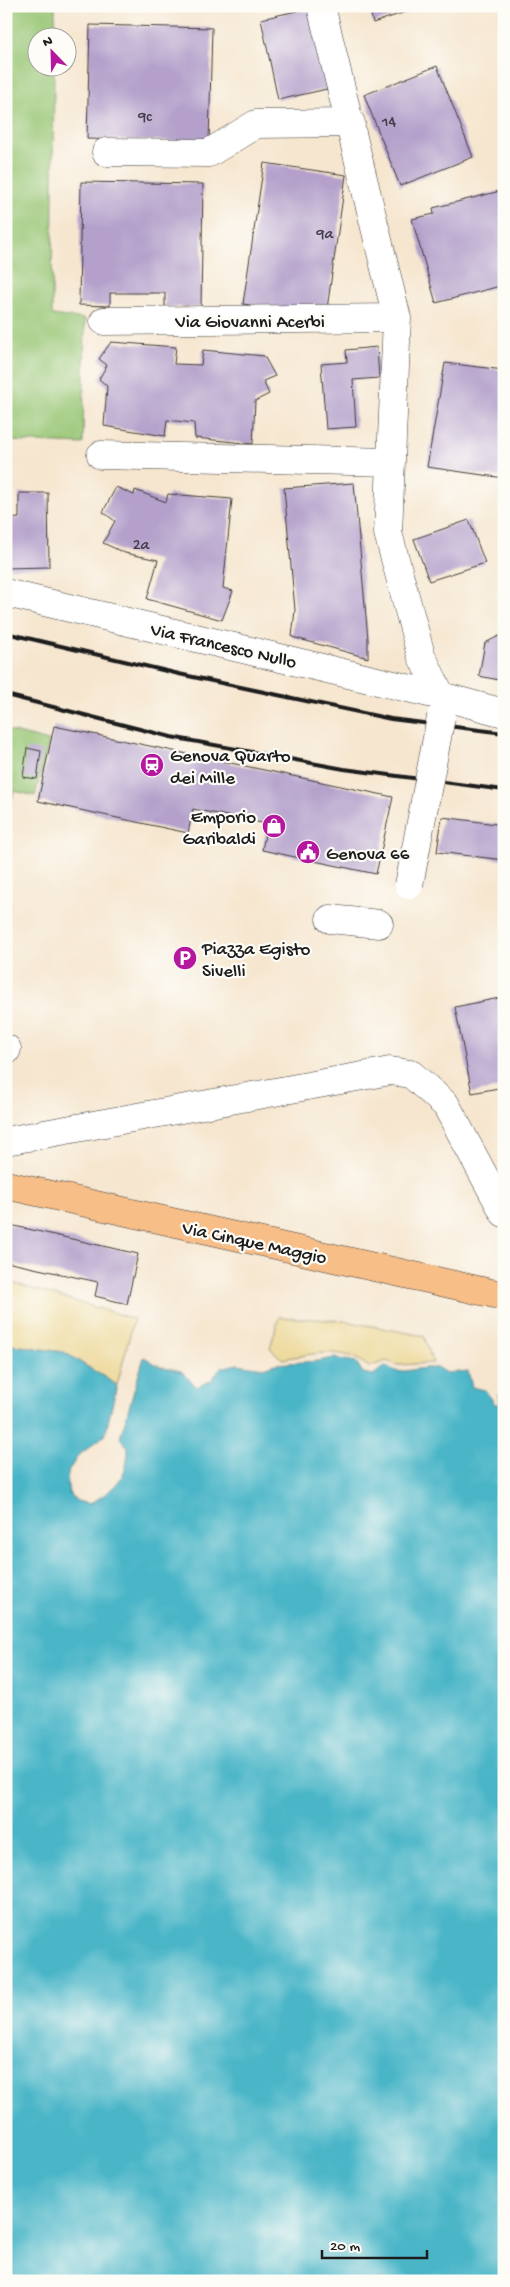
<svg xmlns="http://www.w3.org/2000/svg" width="510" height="2287" viewBox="0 0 510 2287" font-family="'Gochi Hand',sans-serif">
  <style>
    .green { fill: #98c675; stroke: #5a7148 }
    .sand { fill: #eeda9e; stroke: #857b5d }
    .water { fill: #4ab5c7; stroke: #336872 }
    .building { fill: #b4a0cb }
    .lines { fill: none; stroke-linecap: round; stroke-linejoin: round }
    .minor-casing { stroke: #3d3a37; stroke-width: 29 }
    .major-casing { stroke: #3d3a37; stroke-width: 29 }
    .minor { stroke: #fff; stroke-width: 28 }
    .major { stroke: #f7be88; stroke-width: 28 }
    .rail { stroke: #1c1c1c; stroke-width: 4 }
    .minor-bridge-casing { stroke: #3d3a37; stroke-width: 29; stroke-linecap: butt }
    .minor-bridge { stroke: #fff; stroke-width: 28 }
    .labels { text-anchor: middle; stroke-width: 4.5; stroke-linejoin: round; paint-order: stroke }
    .number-label { font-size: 16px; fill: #423d48 }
    .street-label { font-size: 19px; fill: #1c1c1c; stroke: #fdfcf7 }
    .poi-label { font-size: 19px; fill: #1c1c1c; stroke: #fdfcf7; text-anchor: start }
  </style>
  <rect width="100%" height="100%" fill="#fdfcf7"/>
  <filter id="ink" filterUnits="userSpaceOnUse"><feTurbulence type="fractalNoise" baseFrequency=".02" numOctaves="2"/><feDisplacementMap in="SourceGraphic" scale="10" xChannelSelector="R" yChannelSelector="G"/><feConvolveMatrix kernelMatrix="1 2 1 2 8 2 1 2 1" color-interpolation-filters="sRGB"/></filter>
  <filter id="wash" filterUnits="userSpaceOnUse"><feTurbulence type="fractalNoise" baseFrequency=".0096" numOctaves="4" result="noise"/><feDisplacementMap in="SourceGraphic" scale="20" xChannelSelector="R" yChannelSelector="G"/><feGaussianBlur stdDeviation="1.12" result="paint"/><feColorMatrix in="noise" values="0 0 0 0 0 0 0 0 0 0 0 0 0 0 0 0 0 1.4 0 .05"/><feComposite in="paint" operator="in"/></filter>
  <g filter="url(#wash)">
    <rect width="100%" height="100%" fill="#f6e6cf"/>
    <path class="green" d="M 6,6 L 55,6 L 55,37 L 38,38 L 38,68 L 54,68 L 52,315 L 85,319 L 83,444 L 6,441 Z
      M 6,730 L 49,741 L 35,796 L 14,791 L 6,824 Z"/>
    <path class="sand" d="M 6,1281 L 134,1319 L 117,1385 L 64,1352 L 6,1344 Z
      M 279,1317 L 345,1321 L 424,1336 L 433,1363 L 398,1365 L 386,1361 L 369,1367 C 342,1345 314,1354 282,1359 L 270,1348 Z"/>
    <path class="water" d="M 6,1344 L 64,1352 L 117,1385 L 105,1435 L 78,1456 L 69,1470 L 67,1480 L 69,1493 L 77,1501 L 90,1504 C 115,1488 128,1479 128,1447 L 120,1438 L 144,1357 L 159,1366 L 181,1371 L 197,1387 L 212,1380 L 220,1368 L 238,1364 L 263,1368 L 275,1364 L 318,1361 L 334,1358 L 356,1362 L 363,1373 L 373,1375 L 385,1366 L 398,1372 L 425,1368 L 438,1368 L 446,1373 L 468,1371 L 472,1387 L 485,1390 L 496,1405 L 500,1403 L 498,1395 L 504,1387 L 504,2281 L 6,2281 Z"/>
    <g id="blocks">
      <path class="building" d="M 369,6 L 420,6 L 420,7 L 373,23 Z
        M 310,8 L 327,89 L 278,100 L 261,19 Z
        M 90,25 L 212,28 L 209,142 L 87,139 Z
        M 437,66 L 473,157 L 400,186 L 364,95 Z
        M 264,163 L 346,175 L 326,316 L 243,304 Z
        M 81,182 L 203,184 L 201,307 L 165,307 L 165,293 L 110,293 L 110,306 L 79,305 Z
        M 504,190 L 504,285 L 436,303 L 412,219 L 434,214 L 433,208 Z
        M 111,342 L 176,347 L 174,364 L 201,365 L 203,350 L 264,356 L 275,376 L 263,381 L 269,394 L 255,401 L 253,444 L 195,438 L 194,423 L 167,420 L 165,436 L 104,426 L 107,386 L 99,379 L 107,365 L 99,359 Z
        M 377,347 L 379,378 L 353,380 L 356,427 L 326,429 L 321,364 L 347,362 L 346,350 Z
        M 445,363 L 504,370 L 504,478 L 427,467 Z
        M 354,483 L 368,639 L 368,658 L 292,637 L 295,610 L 284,488 Z
        M 116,487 L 134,495 L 135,490 L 166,502 L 168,494 L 232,499 L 223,588 L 233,591 L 222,620 L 147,599 L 158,560 L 125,553 L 103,543 L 115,521 L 103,512 Z
        M 19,493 L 48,493 L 49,567 L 6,568 L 6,519 L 19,518 Z
        M 469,520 L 485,563 L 429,581 L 414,539 Z
        M 499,636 L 504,636 L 504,681 L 479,676 L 485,643 Z
        M 54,726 L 393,797 L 376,874 L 262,850 L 267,824 L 193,809 L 188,833 L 38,801 Z
        M 27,748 L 41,751 L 37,779 L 23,777 Z
        M 442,817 L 504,825 L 504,860 L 437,852 Z
        M 504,997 L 504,1087 L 472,1093 L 455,1007 Z
        M 6,1224 L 138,1254 L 127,1304 L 95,1296 L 98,1282 L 6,1262 Z"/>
    </g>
  </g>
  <g filter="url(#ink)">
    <use href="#blocks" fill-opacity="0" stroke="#3d3a37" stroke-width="1"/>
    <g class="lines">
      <g class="minor-casing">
        <path id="minor" d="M 321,6 L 397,318 L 388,533 L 421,655 L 441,696 L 504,713
          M 106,152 L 209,153 L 256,124 L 351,123
          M 104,321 L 397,318
          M 101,455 L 390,462
          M 6,593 L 441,696
          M 330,919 L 379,924
          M 6,1051 L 7,1049
          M 6,1141 L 390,1071 L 411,1074 L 446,1105 L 504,1213"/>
      </g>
      <g class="major-casing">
        <path id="major" d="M 6,1185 L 504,1296"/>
      </g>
      <use href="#minor" class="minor"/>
      <use href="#major" class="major"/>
      <path class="rail" d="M 6,633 L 179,674 L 391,719 L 504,733
        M 6,695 L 171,737 L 344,769 L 504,790"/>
      <g class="minor-bridge-casing">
        <path id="minor-bridge" d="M 409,885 L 441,717"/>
      </g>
      <use href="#minor-bridge" class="minor-bridge"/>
    </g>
  </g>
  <defs>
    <g id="station-disc" transform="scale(1.25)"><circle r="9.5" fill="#b5179e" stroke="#fdfcf7"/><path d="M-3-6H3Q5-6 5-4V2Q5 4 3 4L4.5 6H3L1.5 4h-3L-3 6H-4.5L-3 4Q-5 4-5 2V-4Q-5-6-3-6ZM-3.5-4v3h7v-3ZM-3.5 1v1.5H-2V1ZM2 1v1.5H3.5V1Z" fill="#fff"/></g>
    <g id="shop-disc" transform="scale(1.25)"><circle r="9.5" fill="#b5179e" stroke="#fdfcf7"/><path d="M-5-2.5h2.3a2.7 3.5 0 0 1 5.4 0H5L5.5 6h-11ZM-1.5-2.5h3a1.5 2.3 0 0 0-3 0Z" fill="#fff"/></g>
    <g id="civic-disc" transform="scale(1.25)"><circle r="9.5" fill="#b5179e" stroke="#fdfcf7"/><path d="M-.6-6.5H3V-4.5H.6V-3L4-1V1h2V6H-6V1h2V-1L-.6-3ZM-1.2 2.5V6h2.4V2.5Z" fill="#fff"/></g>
    <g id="parking-disc" transform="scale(1.25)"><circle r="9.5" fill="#b5179e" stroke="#fdfcf7"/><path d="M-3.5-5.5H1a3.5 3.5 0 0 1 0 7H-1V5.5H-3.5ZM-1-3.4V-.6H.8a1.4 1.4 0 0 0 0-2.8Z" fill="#fff"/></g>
  </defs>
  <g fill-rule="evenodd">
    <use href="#station-disc" x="152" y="765"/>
    <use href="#shop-disc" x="274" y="826"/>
    <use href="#civic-disc" x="308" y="852"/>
    <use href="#parking-disc" x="185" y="958"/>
  </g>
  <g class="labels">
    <g class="number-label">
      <text x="145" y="121">9c</text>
      <text x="389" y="126">14</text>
      <text x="325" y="238">9a</text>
      <text x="141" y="549">2a</text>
    </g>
    <g class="street-label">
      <text x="250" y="327">Via Giovanni Acerbi</text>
      <text transform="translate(224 644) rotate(13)" y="7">Via Francesco Nullo</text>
      <text transform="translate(255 1241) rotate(12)" y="7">Via Cinque Maggio</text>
    </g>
    <g class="poi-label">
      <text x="170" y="761">Genova Quarto<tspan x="170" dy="22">dei Mille</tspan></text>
      <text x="256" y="822" text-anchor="end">Emporio<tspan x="256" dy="22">Garibaldi</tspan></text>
      <text x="326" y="859">Genova 66</text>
      <text x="202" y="954">Piazza Egisto<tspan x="202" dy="22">Sivelli</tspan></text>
    </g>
  </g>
  <rect width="510" height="2287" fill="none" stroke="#fdfcf7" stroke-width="25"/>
  <g transform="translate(52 52) rotate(337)"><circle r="24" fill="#fdfcf7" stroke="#a3a29f"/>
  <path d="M0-4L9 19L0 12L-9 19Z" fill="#b5179e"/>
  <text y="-8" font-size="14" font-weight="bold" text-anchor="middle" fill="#1c1c1c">N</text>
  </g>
  <path d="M322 2250v8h105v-8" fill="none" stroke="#1c1c1c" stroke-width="2.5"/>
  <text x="330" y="2250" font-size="15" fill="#1c1c1c" stroke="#fdfcf7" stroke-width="4" paint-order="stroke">20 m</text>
</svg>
